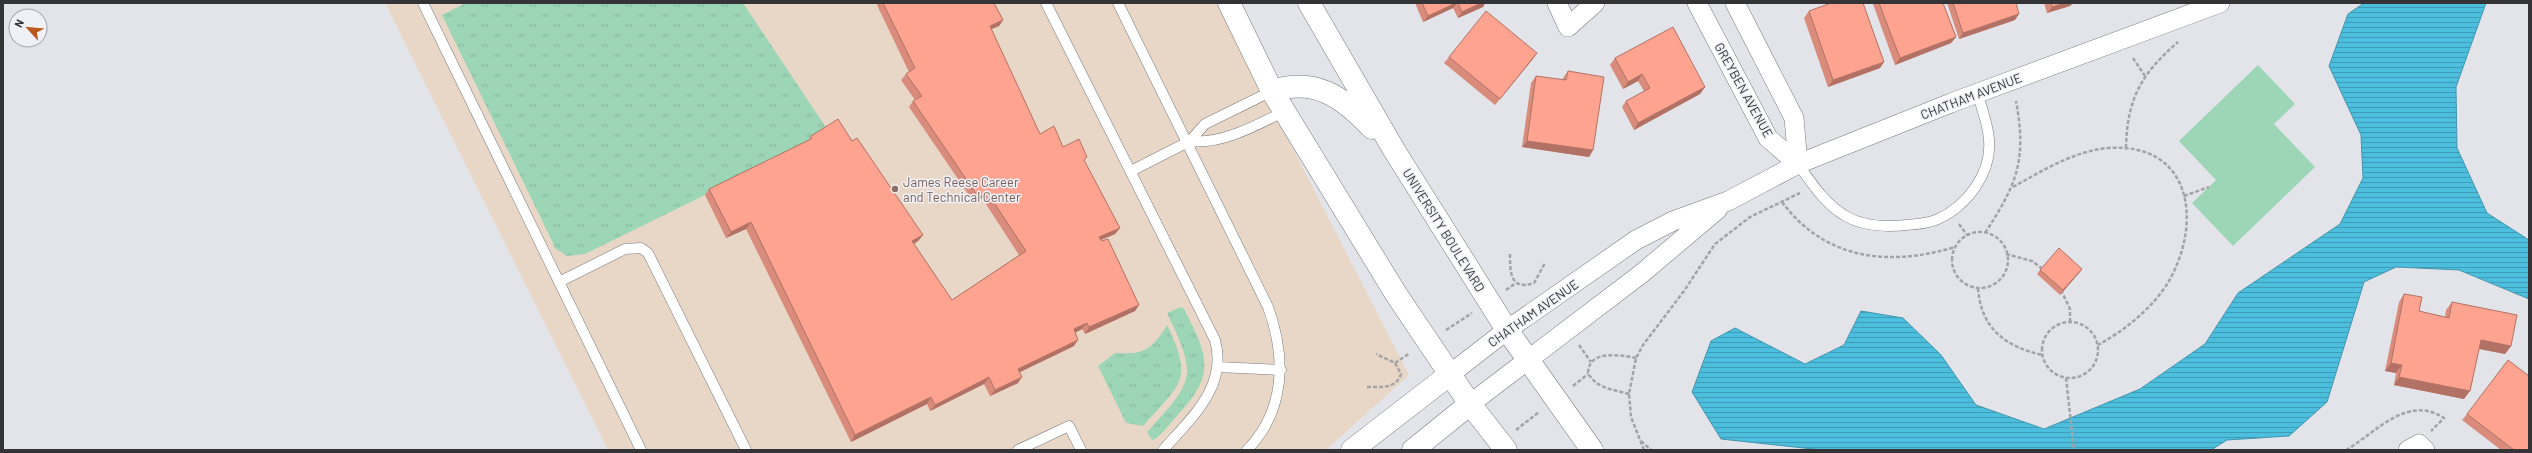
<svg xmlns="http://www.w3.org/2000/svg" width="2532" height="453" viewBox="0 0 2532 453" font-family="Barlow,sans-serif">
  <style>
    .education { fill: #e8d7c6 }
    .grass { fill: url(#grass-tufts) }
    .pitch { fill: #9cd6b7 }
    .water { fill: url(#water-rules); stroke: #4595ac }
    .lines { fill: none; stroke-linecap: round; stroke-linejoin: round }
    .lane-casing { stroke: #7a7a7f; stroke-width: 11 }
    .street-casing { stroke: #7a7a7f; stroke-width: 20 }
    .secondary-casing { stroke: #7a7a7f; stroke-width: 23 }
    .path { stroke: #a3a4a8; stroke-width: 2.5; stroke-dasharray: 4 2; stroke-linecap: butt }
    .lane { stroke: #fff; stroke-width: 10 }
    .street { stroke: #fff; stroke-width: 19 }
    .secondary { stroke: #fff; stroke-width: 22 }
    .wall { fill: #da8c7c }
    .shaded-wall { fill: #b17265 }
    .building { fill: #fda390; stroke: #b17265 }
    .education-dot { fill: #8d6e63; stroke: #f0f1f7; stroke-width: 1.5 }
    .labels { text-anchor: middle; stroke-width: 3; stroke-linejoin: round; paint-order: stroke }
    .street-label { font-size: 13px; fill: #343436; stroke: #f0f1f7 }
    .education-label { font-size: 13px; fill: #785e54; stroke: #f0f1f7; text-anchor: start }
  </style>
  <defs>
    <pattern id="grass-tufts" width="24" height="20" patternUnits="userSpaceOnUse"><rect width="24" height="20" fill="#9cd6b7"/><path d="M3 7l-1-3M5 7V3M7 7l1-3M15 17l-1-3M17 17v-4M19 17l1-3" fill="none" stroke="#87b89e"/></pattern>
    <pattern id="water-rules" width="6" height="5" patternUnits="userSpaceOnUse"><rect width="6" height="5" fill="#4cbfdf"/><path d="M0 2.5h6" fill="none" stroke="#409cb6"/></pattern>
  </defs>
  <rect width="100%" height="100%" fill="#e3e4e9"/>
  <path class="education" d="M 385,3 L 1218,3 L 1409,375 L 1326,450 L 608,450 Z"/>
  <path class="grass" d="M 466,3 L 743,3 L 827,129 L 807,145 L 585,254 L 567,256 L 555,248 L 552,241 L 442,15 Z
    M 1181,307 L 1184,309 C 1209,358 1216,374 1176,417 C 1170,423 1160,438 1152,440 L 1147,432 C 1194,380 1198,378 1167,313 Z
    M 1167,325 C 1195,382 1179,384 1143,426 L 1126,423 L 1098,366 L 1115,353 C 1143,355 1152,350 1167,325 Z"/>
  <path class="pitch" d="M 2258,65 L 2295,104 L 2274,124 L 2315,167 L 2233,246 L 2192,203 L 2216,180 L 2179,141 Z"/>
  <path class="water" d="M 2364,3 L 2486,3 L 2456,87 L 2457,148 L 2487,213 L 2529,240 L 2529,299 L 2459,270 L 2396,267 L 2364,282 L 2327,402 L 2289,436 L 2227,440 L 2211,450 L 1822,450 L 1721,439 L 1692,392 L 1711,341 L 1735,328 L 1805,364 L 1844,345 L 1861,311 L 1903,318 L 1941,355 L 1976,405 L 2044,429 L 2140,389 L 2205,344 L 2238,293 L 2340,224 L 2363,178 L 2361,135 L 2329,66 L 2348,14 Z"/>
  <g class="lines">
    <g class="lane-casing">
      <path id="lane" d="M 423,3 L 641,450
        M 1046,3 L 1215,340 C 1228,387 1191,418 1163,450
        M 1118,3 L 1268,307 C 1286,357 1286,410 1247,450
        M 1190,141 C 1221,145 1257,125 1285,111
        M 1798,164 C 1811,182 1824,203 1844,215 C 1861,226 1886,227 1906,225 C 1916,224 1928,224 1938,219 C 1967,206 1992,173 1989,140 C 1988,124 1982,108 1977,93
        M 1131,171 L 1190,141 L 1205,124 L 1272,91
        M 559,282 L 625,249 L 641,248 L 648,253 L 746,450
        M 1217,367 L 1281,370
        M 1018,450 L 1069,426 L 1081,450"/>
    </g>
    <g class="street-casing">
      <path id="street" d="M 1557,3 L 1568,27 L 1595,3
        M 1697,3 L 1768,138 L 1798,164
        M 1735,3 L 1794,118 L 1798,164
        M 1449,375 L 1507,330 L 1636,240 L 1673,221 L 1728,201 L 1798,164 L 1951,103 L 2220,3
        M 1470,404 L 1641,274 L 1718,209
        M 2408,450 L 2419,444 L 2425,450"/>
    </g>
    <g class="secondary-casing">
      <path id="secondary" d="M 1229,3 L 1272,91 L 1396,294 L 1470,404 L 1506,450
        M 1309,3 L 1394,150 L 1507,330 L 1592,450
        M 1272,91 C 1315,77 1343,97 1372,128
        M 1352,450 L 1449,375
        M 1413,450 L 1470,404"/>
    </g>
    <path class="path" d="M 2133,58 L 2145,76
      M 2126,148 C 2127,99 2141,74 2178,42
      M 2013,187 C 2042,171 2074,151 2108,148 C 2191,142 2203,221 2169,281 C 2153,308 2125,330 2098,345
      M 2184,196 L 2209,187
      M 1782,202 C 1825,260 1889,267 1955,247
      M 1959,224 L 1967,235
      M1952 260a28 28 0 1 1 56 0a28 28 0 1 1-56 0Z
      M 1985,233 C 2017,184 2027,160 2016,101
      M 1510,254 C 1510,272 1510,291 1534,283 L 1545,263
      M 2006,254 L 2032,261 L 2044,270
      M 1978,288 C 1981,328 2004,346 2042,355
      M 1506,290 L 1516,283
      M 2061,290 L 2070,309 L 2070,322
      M2042 350a28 28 0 1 1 56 0a28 28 0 1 1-56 0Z
      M 1446,330 L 1472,313
      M 1579,345 L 1591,362
      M 1395,363 L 1410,353
      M 2066,378 L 2074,450
      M 1573,386 L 1588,374
      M 1367,387 C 1381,387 1396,389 1401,374 L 1395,363 L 1376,354
      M 1629,394 L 1606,388 L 1596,383 L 1588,374 C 1588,349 1620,355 1636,358
      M 1516,430 L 1539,412
      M 1641,441 L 1651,450
      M 1644,450 L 1631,417 L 1629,394 L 1636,358 L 1643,345 L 1684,291 L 1715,244 L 1750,217 L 1800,193
      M 2346,450 C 2377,432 2407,394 2444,418 L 2431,431"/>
    <use href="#lane" class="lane"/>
    <use href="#street" class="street"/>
    <use href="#secondary" class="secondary"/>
  </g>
  <path class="wall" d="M 878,3 L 994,3 L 1003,20 L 999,26 L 991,29 L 1040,134 L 1063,147 L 1087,157 L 1084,161 L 1120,228 L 1115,234 L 1101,240 L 1139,305 L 1135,311 L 1085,334 L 1082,329 L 1075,333 L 1074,346 L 1020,372 L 1018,383 L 990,396 L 984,384 L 930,411 L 927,404 L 851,442 L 746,229 L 726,238 L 705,195 L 709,189 L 808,141 L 811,136 L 852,141 L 923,235 L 918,241 L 914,244 L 952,300 L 1019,255 L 982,198 L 975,204 L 909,107 L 913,101 L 915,100 L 901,80 L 906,74 L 909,72 L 877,5 Z
    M 1415,3 L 1485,3 L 1483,7 L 1458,18 L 1453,8 L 1423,22 Z
    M 1873,3 L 1943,3 L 1956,37 L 1951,43 L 1895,65 L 1873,4 Z
    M 1947,3 L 2016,3 L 2015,20 L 1959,39 Z
    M 2044,3 L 2073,3 L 2070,6 L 2047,13 Z
    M 1809,11 L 1884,62 L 1880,68 L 1828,87 L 1804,18 Z
    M 1537,53 L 1532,60 L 1495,105 L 1444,63 L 1449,57 Z
    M 1615,58 L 1705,87 L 1700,94 L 1634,130 L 1622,107 L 1626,101 L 1644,91 L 1638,81 L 1623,89 L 1610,65 Z
    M 1568,71 L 1593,150 L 1589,157 L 1522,147 L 1531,83 L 1536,76 L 1563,80 L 1563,78 Z
    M 2082,269 L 2079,273 L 2060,295 L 2037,274 L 2040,270 Z
    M 2404,294 L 2419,311 L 2445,317 L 2446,310 L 2452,302 L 2511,346 L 2505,354 L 2479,349 L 2464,399 L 2394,385 L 2396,373 L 2385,371 L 2399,302 Z
    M 2467,414 L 2529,450 L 2501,450 L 2462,420 Z"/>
  <path class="shaded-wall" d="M 1456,3 L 1457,3 L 1453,8 L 1423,22 L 1428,16 Z
    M 1481,3 L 1485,3 L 1483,7 L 1458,18 L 1462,12 Z
    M 2065,3 L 2073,3 L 2070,6 L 2047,13 L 2052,7 Z
    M 2019,14 L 2015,20 L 1959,39 L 1963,33 Z
    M 1003,20 L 999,26 L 985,32 L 990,26 Z
    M 1956,37 L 1951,43 L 1895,65 L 1900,58 Z
    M 1537,53 L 1532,60 L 1495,105 L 1500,99 Z
    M 1884,62 L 1880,68 L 1828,87 L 1833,80 Z
    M 1642,74 L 1638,81 L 1623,89 L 1628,82 Z
    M 1705,87 L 1700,94 L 1634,130 L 1638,123 Z
    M 1527,141 L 1593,150 L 1589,157 L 1522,147 Z
    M 987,192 L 982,198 L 975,204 L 979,198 Z
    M 751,222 L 746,229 L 726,238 L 731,232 Z
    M 1120,228 L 1115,234 L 1094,243 L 1099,237 Z
    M 923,235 L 918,241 L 908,248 L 912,241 Z
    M 2082,269 L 2079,273 L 2060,295 L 2063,290 Z
    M 1139,305 L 1135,311 L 1085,334 L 1089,327 Z
    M 1087,323 L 1082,329 L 1069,336 L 1074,329 Z
    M 1078,340 L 1074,346 L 1014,375 L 1018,369 Z
    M 2481,340 L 2511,346 L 2505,354 L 2475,348 Z
    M 2391,363 L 2402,365 L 2396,373 L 2385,371 Z
    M 989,377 L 984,384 L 930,411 L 935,405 Z
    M 1022,377 L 1018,383 L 990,396 L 995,390 Z
    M 2399,377 L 2470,391 L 2464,399 L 2394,385 Z
    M 931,397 L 927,404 L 851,442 L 855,435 Z"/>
  <path class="building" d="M 883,3 L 994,3 L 1003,20 L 990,26 L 1040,134 L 1054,126 L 1063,147 L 1079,139 L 1087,157 L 1084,160 L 1120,228 L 1099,237 L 1102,241 L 1108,239 L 1139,305 L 1089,327 L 1087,323 L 1074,329 L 1078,340 L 1018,369 L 1022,377 L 995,390 L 989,377 L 935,405 L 931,397 L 855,435 L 751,222 L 731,232 L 709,189 L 811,139 L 811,136 L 838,119 L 852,141 L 857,138 L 923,235 L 912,241 L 952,300 L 1026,251 L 987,192 L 979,198 L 913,101 L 922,96 L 906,74 L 915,68 Z
    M 1422,3 L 1456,3 L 1428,16 Z
    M 1458,3 L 1481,3 L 1462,12 Z
    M 1831,3 L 1863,3 L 1884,62 L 1833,80 L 1809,11 Z
    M 1879,3 L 1943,3 L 1956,37 L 1900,58 Z
    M 1953,3 L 2016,3 L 2019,14 L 1963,33 Z
    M 2051,3 L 2065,3 L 2052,7 Z
    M 1486,11 L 1537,53 L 1500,99 L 1449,57 Z
    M 1673,27 L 1705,87 L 1638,123 L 1626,101 L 1650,88 L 1642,74 L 1628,82 L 1615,58 Z
    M 1568,71 L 1604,77 L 1593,150 L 1527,141 L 1536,76 L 1566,80 Z
    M 2059,248 L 2082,269 L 2063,290 L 2040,270 Z
    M 2404,294 L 2422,297 L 2419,311 L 2449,318 L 2452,302 L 2517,315 L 2511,346 L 2481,340 L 2470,391 L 2399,377 L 2402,365 L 2391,363 Z
    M 2508,360 L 2529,376 L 2529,450 L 2514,450 L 2467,414 Z"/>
  <circle class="education-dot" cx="895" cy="189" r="4"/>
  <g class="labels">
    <g class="street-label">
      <text transform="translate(1744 90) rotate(61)" y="5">GREYBEN AVENUE</text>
      <text transform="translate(1971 96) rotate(-21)" y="5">CHATHAM AVENUE</text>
      <text transform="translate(1444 230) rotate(58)" y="5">UNIVERSITY BOULEVARD</text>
      <text transform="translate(1533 313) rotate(-35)" y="5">CHATHAM AVENUE</text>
    </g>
    <g class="education-label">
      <text x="903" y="187">James Reese Career<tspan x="903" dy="15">and Technical Center</tspan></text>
    </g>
  </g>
  <rect width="2532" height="453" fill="none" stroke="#343436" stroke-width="8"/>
  <g transform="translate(28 28) rotate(297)"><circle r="19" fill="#f0f1f7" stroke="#a5a5aa"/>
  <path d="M0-3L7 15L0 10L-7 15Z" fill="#bb5920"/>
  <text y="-6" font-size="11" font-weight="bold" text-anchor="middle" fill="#343436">N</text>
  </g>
</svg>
